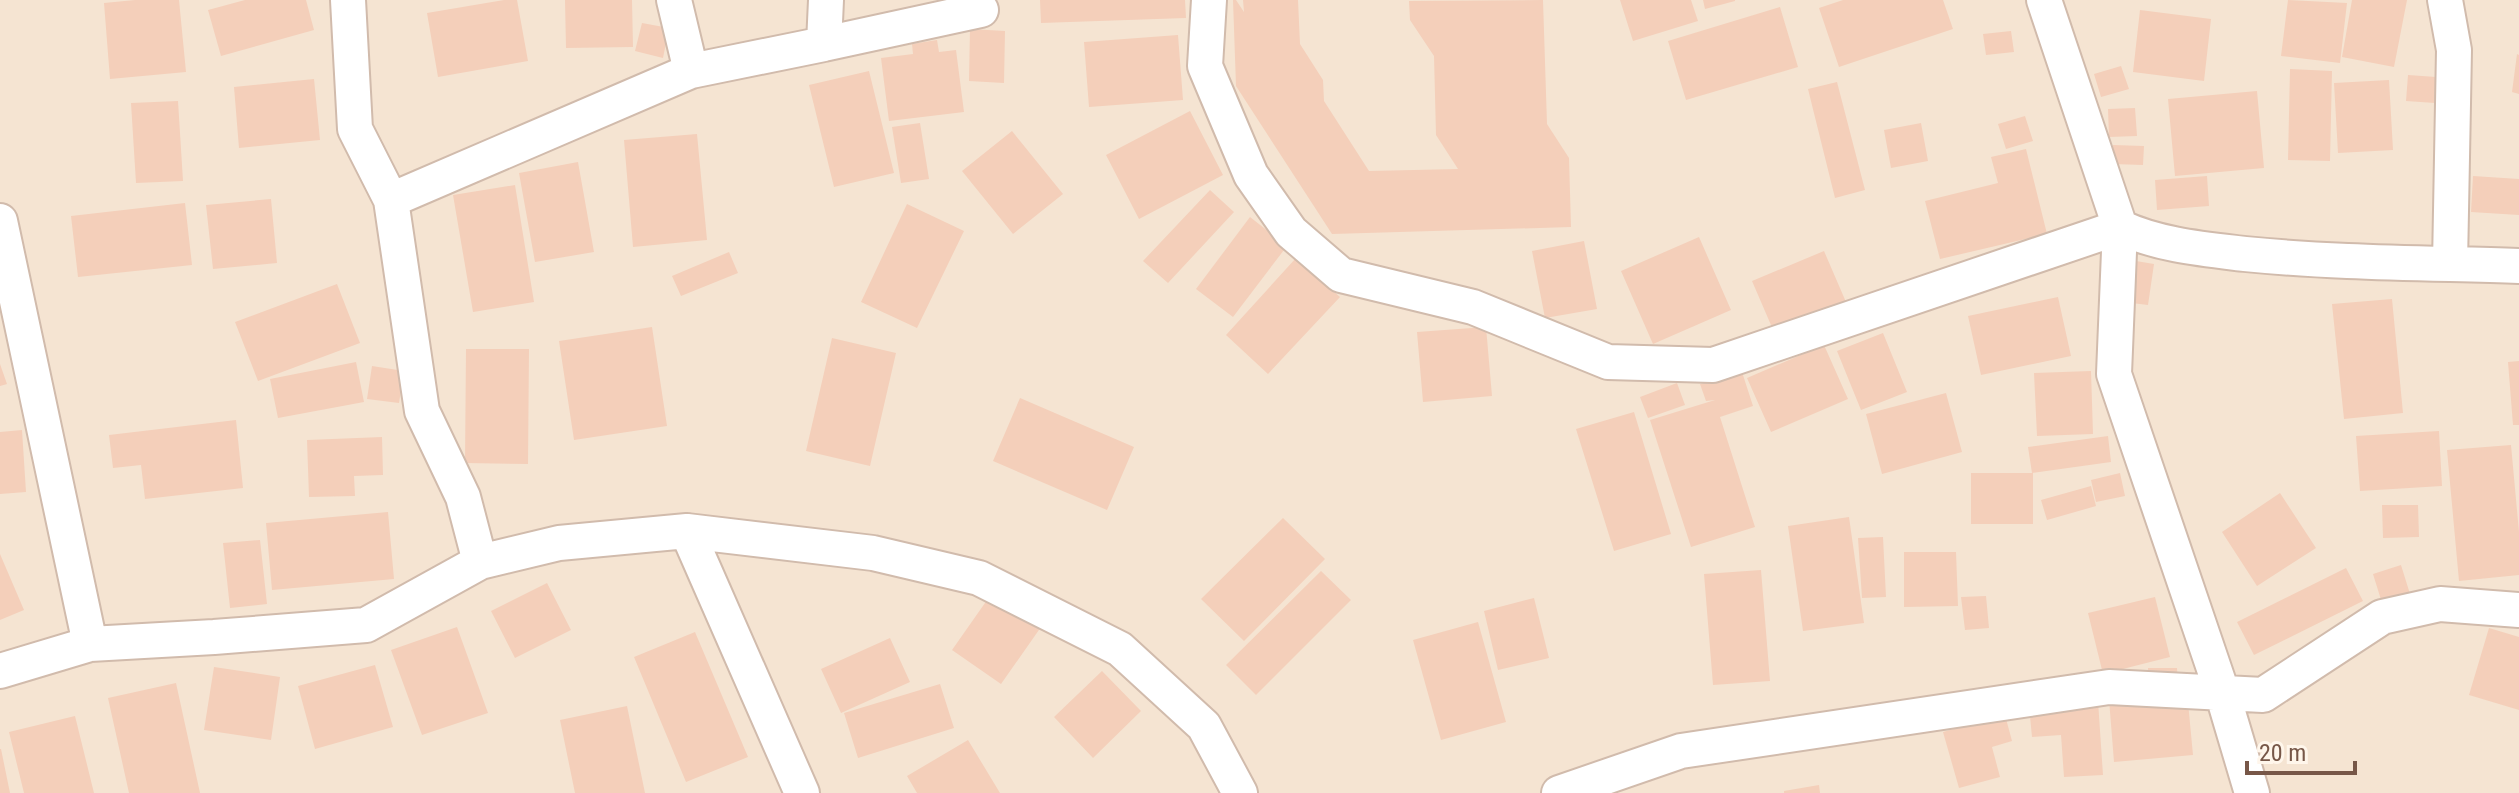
<svg xmlns="http://www.w3.org/2000/svg" width="2519" height="793" viewBox="0 0 2519 793" font-family="'Roboto Condensed',sans-serif">
  <style>
    .residential { fill: #f5e4d2 }
    .building { fill: #f4cfba }
    .lines { fill: none; stroke-linecap: round; stroke-linejoin: round }
    .street-casing { stroke: #d1bbac; stroke-width: 38 }
    .street { stroke: #fff; stroke-width: 34 }
  </style>
  <rect width="100%" height="100%" fill="#fdf2e4"/>
  <path class="residential" d="M 0,0 L 2519,0 L 2519,793 L 0,793 Z"/>
  <path class="building" d="M 135,0 L 179,0 L 186,72 L 110,79 L 104,3 Z
    M 245,0 L 306,0 L 314,30 L 221,56 L 208,10 Z
    M 504,0 L 517,0 L 528,61 L 438,77 L 427,13 Z
    M 565,0 L 632,0 L 633,47 L 566,48 Z
    M 1040,0 L 1185,0 L 1186,18 L 1041,23 Z
    M 1233,0 L 1236,0 L 1244,12 L 1243,0 L 1298,0 L 1300,44 L 1323,80 L 1324,101 L 1369,171 L 1458,169 L 1436,135 L 1434,56 L 1410,20 L 1409,1 L 1543,0 L 1547,124 L 1569,158 L 1571,227 L 1332,234 L 1236,86 Z
    M 1620,0 L 1691,0 L 1698,21 L 1633,41 Z
    M 1703,0 L 1735,0 L 1735,1 L 1705,9 Z
    M 1843,0 L 1943,0 L 1953,29 L 1839,67 L 1819,8 Z
    M 2288,0 L 2347,3 L 2340,63 L 2281,56 Z
    M 2352,0 L 2407,0 L 2394,67 L 2342,57 Z
    M 1780,7 L 1798,67 L 1686,100 L 1668,41 Z
    M 2140,10 L 2211,19 L 2204,81 L 2133,72 Z
    M 642,23 L 669,28 L 663,58 L 635,51 Z
    M 970,29 L 1005,31 L 1004,83 L 969,81 Z
    M 2011,31 L 2014,52 L 1986,55 L 1983,34 Z
    M 1178,35 L 1183,100 L 1089,107 L 1084,42 Z
    M 937,40 L 939,52 L 956,50 L 964,112 L 889,121 L 881,58 L 913,54 L 912,44 Z
    M 2517,54 L 2519,55 L 2519,94 L 2512,92 Z
    M 2121,66 L 2129,89 L 2101,97 L 2094,74 Z
    M 2290,69 L 2332,71 L 2330,161 L 2288,160 Z
    M 869,71 L 894,173 L 834,187 L 809,85 Z
    M 2408,75 L 2436,77 L 2435,103 L 2406,101 Z
    M 314,79 L 320,140 L 239,148 L 234,87 Z
    M 2389,80 L 2393,150 L 2338,153 L 2334,83 Z
    M 1837,82 L 1865,190 L 1835,198 L 1808,89 Z
    M 2257,91 L 2264,168 L 2175,176 L 2168,99 Z
    M 178,101 L 183,181 L 136,183 L 131,103 Z
    M 2135,108 L 2137,136 L 2109,137 L 2108,109 Z
    M 1190,111 L 1223,175 L 1139,219 L 1106,155 Z
    M 2025,116 L 2033,141 L 2006,149 L 1998,124 Z
    M 920,123 L 929,179 L 901,183 L 892,127 Z
    M 1921,123 L 1928,161 L 1891,168 L 1884,130 Z
    M 1012,131 L 1063,194 L 1013,234 L 962,171 Z
    M 697,134 L 707,240 L 633,247 L 624,140 Z
    M 2113,145 L 2144,146 L 2143,165 L 2113,164 Z
    M 2026,149 L 2047,234 L 1940,259 L 1925,201 L 1998,183 L 1991,157 Z
    M 578,162 L 594,252 L 535,262 L 519,173 Z
    M 2207,176 L 2209,206 L 2157,210 L 2155,180 Z
    M 2473,176 L 2519,179 L 2519,215 L 2471,212 Z
    M 515,185 L 534,302 L 473,312 L 453,195 Z
    M 1210,190 L 1234,212 L 1168,283 L 1143,261 Z
    M 271,199 L 277,263 L 213,269 L 206,205 Z
    M 185,203 L 192,265 L 78,277 L 71,216 Z
    M 907,204 L 964,231 L 917,328 L 861,302 Z
    M 1250,217 L 1287,246 L 1233,317 L 1196,289 Z
    M 1699,237 L 1731,310 L 1653,344 L 1621,271 Z
    M 1584,241 L 1597,309 L 1545,318 L 1532,251 Z
    M 1824,251 L 1849,309 L 1777,339 L 1752,281 Z
    M 729,252 L 738,273 L 681,296 L 672,276 Z
    M 1296,258 L 1340,297 L 1268,374 L 1226,335 Z
    M 2130,260 L 2154,264 L 2148,305 L 2123,302 Z
    M 337,284 L 360,343 L 258,381 L 235,322 Z
    M 2058,297 L 2071,356 L 1981,375 L 1968,316 Z
    M 2392,299 L 2403,413 L 2344,419 L 2332,304 Z
    M 652,327 L 667,426 L 574,440 L 559,341 Z
    M 1486,327 L 1492,396 L 1423,402 L 1417,332 Z
    M 1883,333 L 1907,392 L 1861,410 L 1837,351 Z
    M 832,338 L 896,353 L 870,466 L 806,451 Z
    M 1824,345 L 1848,399 L 1771,432 L 1747,378 Z
    M 466,349 L 529,349 L 528,464 L 465,463 Z
    M 2519,361 L 2519,425 L 2513,425 L 2508,362 Z
    M 356,362 L 364,402 L 278,418 L 270,379 Z
    M 0,364 L 7,384 L 0,386 Z
    M 372,366 L 404,371 L 399,403 L 367,399 Z
    M 2091,371 L 2093,434 L 2037,436 L 2034,373 Z
    M 1742,372 L 1753,406 L 1720,417 L 1755,527 L 1691,547 L 1650,420 L 1715,400 L 1706,401 L 1700,384 Z
    M 1677,383 L 1685,405 L 1648,418 L 1640,397 Z
    M 1946,393 L 1962,452 L 1882,474 L 1866,414 Z
    M 1020,398 L 1134,447 L 1107,510 L 993,461 Z
    M 1634,412 L 1671,534 L 1614,551 L 1576,429 Z
    M 236,420 L 243,488 L 145,499 L 141,465 L 113,468 L 109,435 Z
    M 22,430 L 26,492 L 0,494 L 0,432 Z
    M 2439,431 L 2442,486 L 2360,491 L 2356,436 Z
    M 2108,436 L 2111,462 L 2032,473 L 2028,447 Z
    M 382,437 L 383,475 L 354,476 L 355,496 L 309,497 L 307,440 Z
    M 2511,445 L 2519,532 L 2519,575 L 2459,581 L 2447,450 Z
    M 1971,473 L 2033,473 L 2033,524 L 1971,524 Z
    M 2120,473 L 2125,496 L 2096,502 L 2091,480 Z
    M 2091,486 L 2096,506 L 2047,520 L 2041,500 Z
    M 2280,493 L 2316,548 L 2257,586 L 2222,532 Z
    M 2382,505 L 2418,505 L 2419,537 L 2383,538 Z
    M 388,512 L 394,579 L 272,590 L 266,523 Z
    M 1849,517 L 1864,623 L 1803,631 L 1788,526 Z
    M 1283,518 L 1325,559 L 1244,641 L 1201,599 Z
    M 1883,537 L 1886,597 L 1862,598 L 1858,538 Z
    M 260,540 L 267,604 L 230,608 L 223,543 Z
    M 1904,552 L 1956,552 L 1958,606 L 1904,607 Z
    M 0,554 L 24,610 L 0,620 Z
    M 2401,565 L 2410,594 L 2382,603 L 2373,574 Z
    M 2346,568 L 2363,601 L 2254,655 L 2237,622 Z
    M 1761,570 L 1770,681 L 1713,685 L 1704,574 Z
    M 1321,571 L 1351,600 L 1256,695 L 1226,665 Z
    M 547,583 L 571,630 L 515,658 L 491,611 Z
    M 992,593 L 1041,627 L 1001,684 L 952,650 Z
    M 1986,596 L 1989,628 L 1965,630 L 1961,597 Z
    M 2155,597 L 2170,657 L 2103,674 L 2088,613 Z
    M 1534,598 L 1549,658 L 1498,670 L 1484,611 Z
    M 1478,622 L 1506,722 L 1441,740 L 1413,640 Z
    M 457,627 L 488,713 L 422,735 L 391,650 Z
    M 2489,628 L 2519,637 L 2519,710 L 2469,695 Z
    M 695,632 L 748,757 L 686,782 L 634,657 Z
    M 890,638 L 910,682 L 841,713 L 821,669 Z
    M 375,665 L 393,727 L 315,749 L 298,686 Z
    M 214,667 L 280,677 L 271,740 L 204,730 Z
    M 2148,668 L 2177,668 L 2178,687 L 2148,687 Z
    M 1102,671 L 1141,711 L 1093,758 L 1054,717 Z
    M 176,683 L 200,793 L 129,793 L 108,698 Z
    M 940,684 L 954,728 L 858,758 L 844,713 Z
    M 2187,692 L 2193,755 L 2114,762 L 2109,699 Z
    M 2098,701 L 2103,775 L 2064,777 L 2061,735 L 2032,737 L 2029,706 Z
    M 627,706 L 645,793 L 575,793 L 560,720 Z
    M 2005,715 L 2012,741 L 1992,747 L 2000,777 L 1959,788 L 1943,732 Z
    M 75,716 L 94,793 L 24,793 L 9,732 Z
    M 968,740 L 1000,793 L 917,793 L 907,776 Z
    M 0,749 L 1,749 L 10,793 L 0,793 Z
    M 1819,785 L 1820,793 L 1784,793 L 1784,791 Z"/>
  <g class="lines">
    <g class="street-casing">
      <path id="street" d="M 348,0 L 355,129 L 391,200 L 422,411 L 463,497 L 480,562
        M 674,0 L 691,71
        M 826,0 L 824,44 L 981,10
        M 1209,0 L 1205,66 L 1251,175 L 1291,232 L 1341,275 L 1473,307 L 1608,362 L 1713,365 L 2120,227 C 2158,245 2203,249 2245,254 C 2336,263 2428,263 2519,266
        M 2044,0 L 2120,227 L 2114,374 L 2222,692 L 2252,793
        M 2445,0 L 2454,50 L 2450,264
        M 391,200 L 691,71 L 824,44
        M 0,221 L 90,644
        M 687,531 L 802,793
        M 0,671 L 90,644 L 214,637 L 366,625 L 480,562 L 559,543 L 687,531 L 873,553 L 979,578 L 1120,649 L 1204,726 L 1240,793
        M 1559,793 L 1681,751 L 2109,687 L 2263,695 L 2382,617 L 2440,604 L 2519,610"/>
    </g>
    <use href="#street" class="street"/>
  </g>
  <path d="M2247 761v12h108v-12" fill="none" stroke="#775748" stroke-width="4"/>
  <text x="2259" y="761" font-size="24" fill="#775748" stroke="#fff6eb" stroke-width="6" paint-order="stroke">20 m</text>
</svg>
